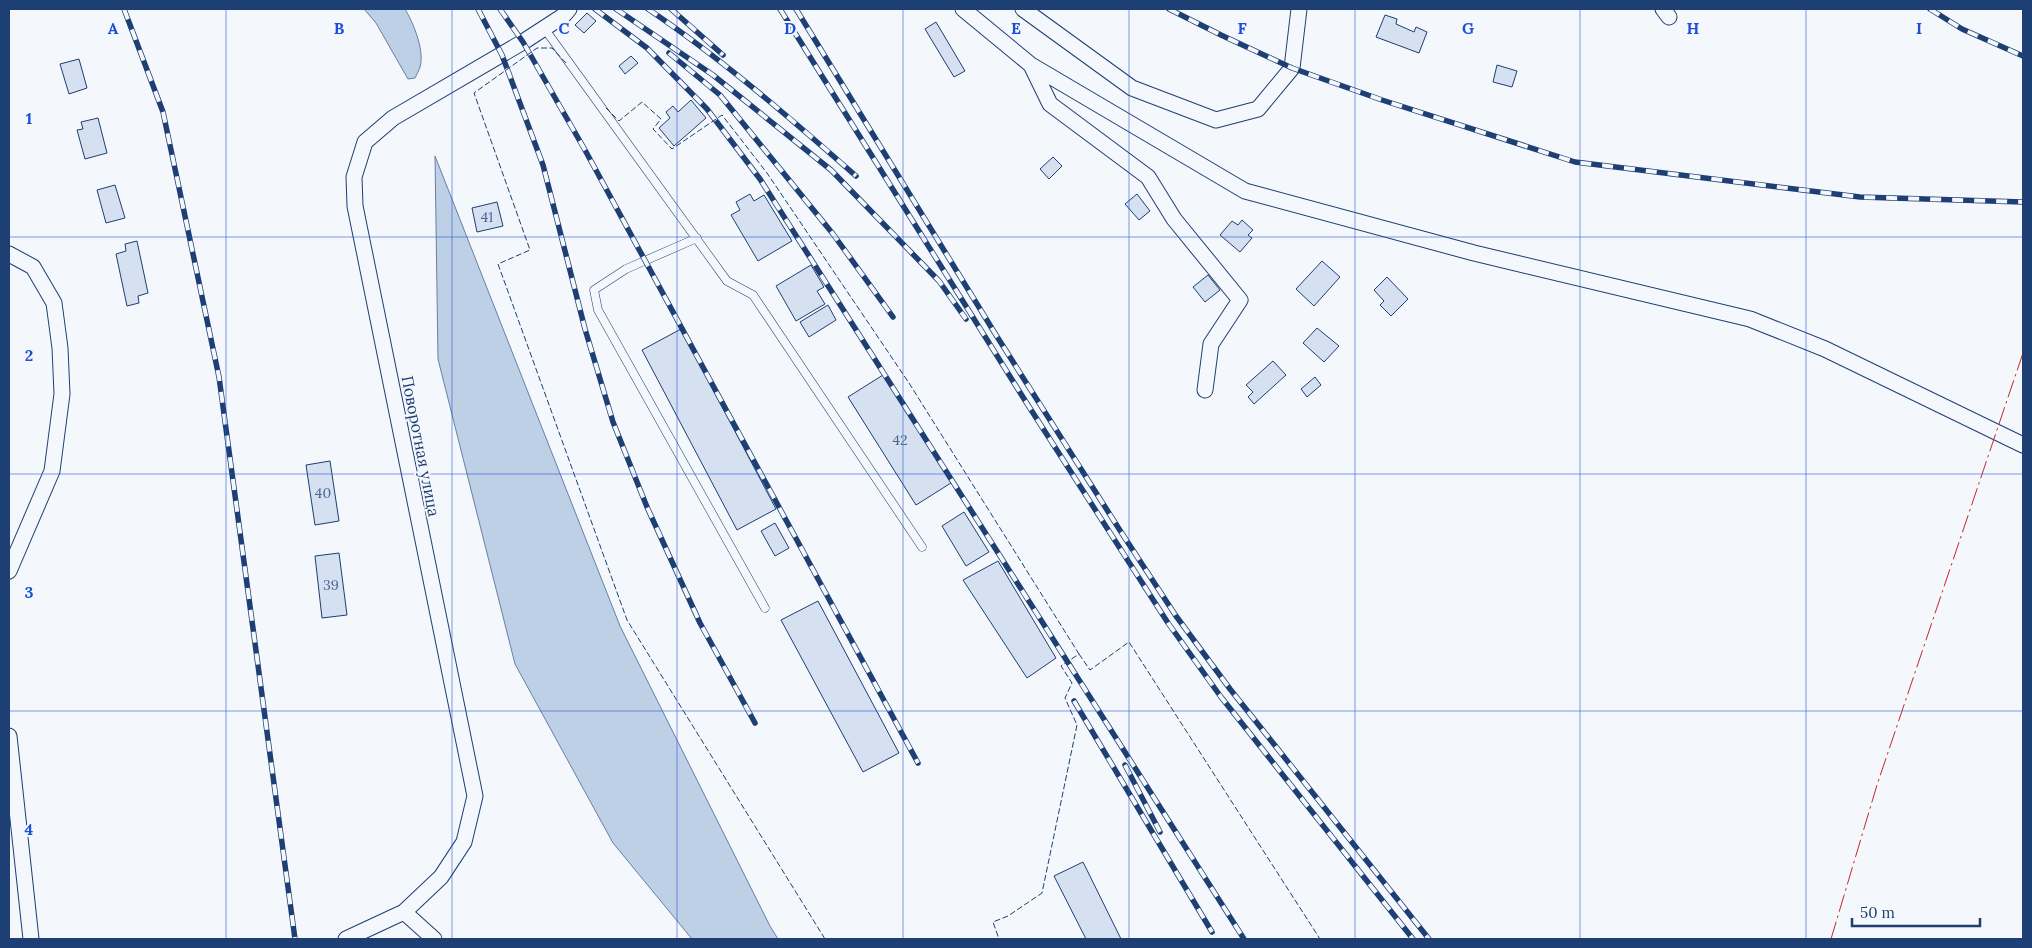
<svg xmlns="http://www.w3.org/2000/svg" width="2032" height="948" viewBox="0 0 2032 948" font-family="Lora,serif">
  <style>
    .water { fill: #bed0e5; stroke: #687fa3 }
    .building { fill: #d5e0f0; stroke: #1d3f73 }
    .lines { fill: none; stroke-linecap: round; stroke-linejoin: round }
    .service-casing { stroke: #1d3f73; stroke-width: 9 }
    .minor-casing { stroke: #1d3f73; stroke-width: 17 }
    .service { stroke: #f4f7fb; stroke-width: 8 }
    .minor { stroke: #f4f7fb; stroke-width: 15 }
    .rail-casing { stroke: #1d3f73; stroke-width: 5.5 }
    .rail { stroke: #f4f7fb; stroke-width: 4; stroke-dasharray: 11; stroke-linecap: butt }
    .fence { stroke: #1d3f73; stroke-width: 1; stroke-dasharray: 6 2.5; stroke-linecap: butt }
    .power { stroke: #c62828; stroke-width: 1; stroke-dasharray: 18 4 2.5 4; stroke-linecap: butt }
    .grid { fill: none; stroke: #1d4ed8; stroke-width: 1; stroke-opacity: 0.55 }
    .labels { text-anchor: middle; stroke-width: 4; stroke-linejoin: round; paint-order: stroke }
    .number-label { font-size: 14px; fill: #4b6792 }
    .street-label { font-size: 16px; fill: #1d3f73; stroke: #f4f7fb }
    .grid-label { font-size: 16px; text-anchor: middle; font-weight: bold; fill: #1d4ed8; stroke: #f4f7fb; stroke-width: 4; stroke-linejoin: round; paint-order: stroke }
  </style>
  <rect width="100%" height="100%" fill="#f4f7fb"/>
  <path class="water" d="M 364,9 L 405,9 C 413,22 425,51 420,67 C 419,70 417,74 415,78 L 408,79 L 376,23 Z
    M 435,156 L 620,626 L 770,926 L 778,939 L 692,939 L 613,843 L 515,664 L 438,359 Z"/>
  <path class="building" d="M 587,13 L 596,21 L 584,33 L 575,25 Z
    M 1385,15 L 1397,19 L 1396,24 L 1414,32 L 1416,27 L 1427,32 L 1419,53 L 1376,37 Z
    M 936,22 L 965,71 L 954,77 L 925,29 Z
    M 631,56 L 638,63 L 625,74 L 619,66 Z
    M 79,59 L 87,88 L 69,94 L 60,64 Z
    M 1497,65 L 1517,71 L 1512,87 L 1493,82 Z
    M 691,100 L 706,118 L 674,146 L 659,128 L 670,118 L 666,112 L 673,106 L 678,112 Z
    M 98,118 L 107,153 L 85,159 L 77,130 L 83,129 L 81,122 Z
    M 1053,157 L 1062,166 L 1049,179 L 1040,169 Z
    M 115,185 L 125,218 L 106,223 L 97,190 Z
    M 750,194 L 754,201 L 764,195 L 792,241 L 758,261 L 731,215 L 740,210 L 736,202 Z
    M 1137,194 L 1150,211 L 1139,220 L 1125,204 Z
    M 497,202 L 503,226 L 477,232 L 472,208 Z
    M 1242,220 L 1253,230 L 1248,235 L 1252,238 L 1240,252 L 1220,235 L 1232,221 L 1238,225 Z
    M 137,241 L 148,293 L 138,296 L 139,303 L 127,306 L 116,254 L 126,251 L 125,244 Z
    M 1322,261 L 1340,277 L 1314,306 L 1296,289 Z
    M 811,265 L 824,287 L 817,291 L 825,304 L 796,321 L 776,286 Z
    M 1208,275 L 1220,290 L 1205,302 L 1193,287 Z
    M 1387,277 L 1408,299 L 1391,316 L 1380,305 L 1384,301 L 1374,290 Z
    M 828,305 L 836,320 L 809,337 L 800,322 Z
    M 1317,328 L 1339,346 L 1324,362 L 1303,343 Z
    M 681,329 L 776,509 L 737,530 L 642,350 Z
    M 1273,361 L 1286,375 L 1254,404 L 1248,397 L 1253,392 L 1246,385 Z
    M 883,375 L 951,483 L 916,505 L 848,397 Z
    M 1315,377 L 1321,385 L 1307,397 L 1301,389 Z
    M 330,461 L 339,521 L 315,525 L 306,465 Z
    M 964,512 L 989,552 L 966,566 L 942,526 Z
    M 775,523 L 789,548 L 775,556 L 761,531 Z
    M 339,553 L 347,615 L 322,618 L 315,556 Z
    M 998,561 L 1056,658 L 1027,678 L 963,580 Z
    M 818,601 L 899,753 L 863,772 L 781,620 Z
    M 1083,862 L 1121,939 L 1086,939 L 1054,876 Z"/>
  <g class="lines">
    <g class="service-casing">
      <path id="service" d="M 544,28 L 727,281 L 753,295 L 922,547
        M 697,238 L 626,269 L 594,290 L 598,310 L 765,608"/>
    </g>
    <g class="minor-casing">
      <path id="minor" d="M 963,9 L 1031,65 L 1245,191 L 1474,253 L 1750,319 L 1825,349 L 2023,445
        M 1023,9 L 1132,88 L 1216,120 L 1258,109 L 1292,68 L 1299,9
        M 1663,9 L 1669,17
        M 1031,65 L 1050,104 L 1148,177 L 1174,219 L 1240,300 L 1211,344 L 1205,390
        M 9,254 L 33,267 L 54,303 L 60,348 L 62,394 L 52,471 L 9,571
        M 9,736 L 31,939
        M 404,912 L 434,939
        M 346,939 L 404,912 L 441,877 L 464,842 L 475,796 L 355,206 L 354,177 L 365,142 L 393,118 L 523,42 L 563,16 L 569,9"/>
    </g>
    <use href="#service" class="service"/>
    <use href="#minor" class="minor"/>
    <g class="rail-casing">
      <path id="rail" d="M 124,9 L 163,112 L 219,377 L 295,939
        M 478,9 L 502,55 L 543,165 L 585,329 L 613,422 L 647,507 L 700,623 L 755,723
        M 500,9 L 523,42 L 585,150 L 918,763
        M 595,9 L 647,48 L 707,109 L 760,179 L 1244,939
        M 616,9 L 713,75 L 831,170 L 939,281 L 966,319
        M 648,9 C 722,59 789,117 856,176
        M 671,9 L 723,55
        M 780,9 L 1026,402 L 1168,623 L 1221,697 L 1413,939
        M 796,9 L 996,335 L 1121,532 L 1176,616 L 1230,689 L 1429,939
        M 1169,9 L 1221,35 L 1292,68 L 1382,100 L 1575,162 L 1860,197 L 2023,202
        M 1930,9 L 1962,29 L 2023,56
        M 669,53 L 720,95 L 833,234 L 893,317
        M 1074,701 L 1212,932
        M 1125,765 L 1160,832"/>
    </g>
    <use href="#rail" class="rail"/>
    <path class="fence" d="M 566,63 L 552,48 L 537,48 L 474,93 L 530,250 L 498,264 L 627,620 L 825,939
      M 606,108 L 619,121 L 642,102 L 661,119 L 653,129 L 672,149 L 722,115 L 767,173 L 909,383 L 1079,654 L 1061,666 L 1072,683 L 1065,698 L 1077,725 L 1042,893 L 1008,916 L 993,922 L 999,939
      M 1079,654 L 1090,670 L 1129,642 L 1320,939"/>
    <path class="power" d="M 1831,939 L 1877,785 L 2023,353"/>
  </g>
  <path class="grid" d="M 226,9 L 226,939M 452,9 L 452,939M 677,9 L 677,939M 903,9 L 903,939M 1129,9 L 1129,939M 1355,9 L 1355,939M 1580,9 L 1580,939M 1806,9 L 1806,939M 9,237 L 2023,237M 9,474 L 2023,474M 9,711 L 2023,711"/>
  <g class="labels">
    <g class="number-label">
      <text x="487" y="222">41</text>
      <text x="900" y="445">42</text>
      <text x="323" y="498">40</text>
      <text x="331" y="590">39</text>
    </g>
    <g class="street-label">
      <text transform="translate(421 446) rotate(79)" y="6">Поворотная улица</text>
    </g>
  </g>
  <g class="grid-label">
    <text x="113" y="34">A</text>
    <text x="339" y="34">B</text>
    <text x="564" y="34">C</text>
    <text x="790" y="34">D</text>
    <text x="1016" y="34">E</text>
    <text x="1242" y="34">F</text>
    <text x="1468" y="34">G</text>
    <text x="1693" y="34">H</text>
    <text x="1919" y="34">I</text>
    <text x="29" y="124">1</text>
    <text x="29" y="361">2</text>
    <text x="29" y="598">3</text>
    <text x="29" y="835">4</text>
  </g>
  <rect width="2032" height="948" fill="none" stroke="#1d3f73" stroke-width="20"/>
  <path d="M1852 918v8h128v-8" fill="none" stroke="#1d3f73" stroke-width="2.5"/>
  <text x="1860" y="918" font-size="15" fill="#1d3f73" stroke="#f4f7fb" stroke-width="4" paint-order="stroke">50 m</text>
</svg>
